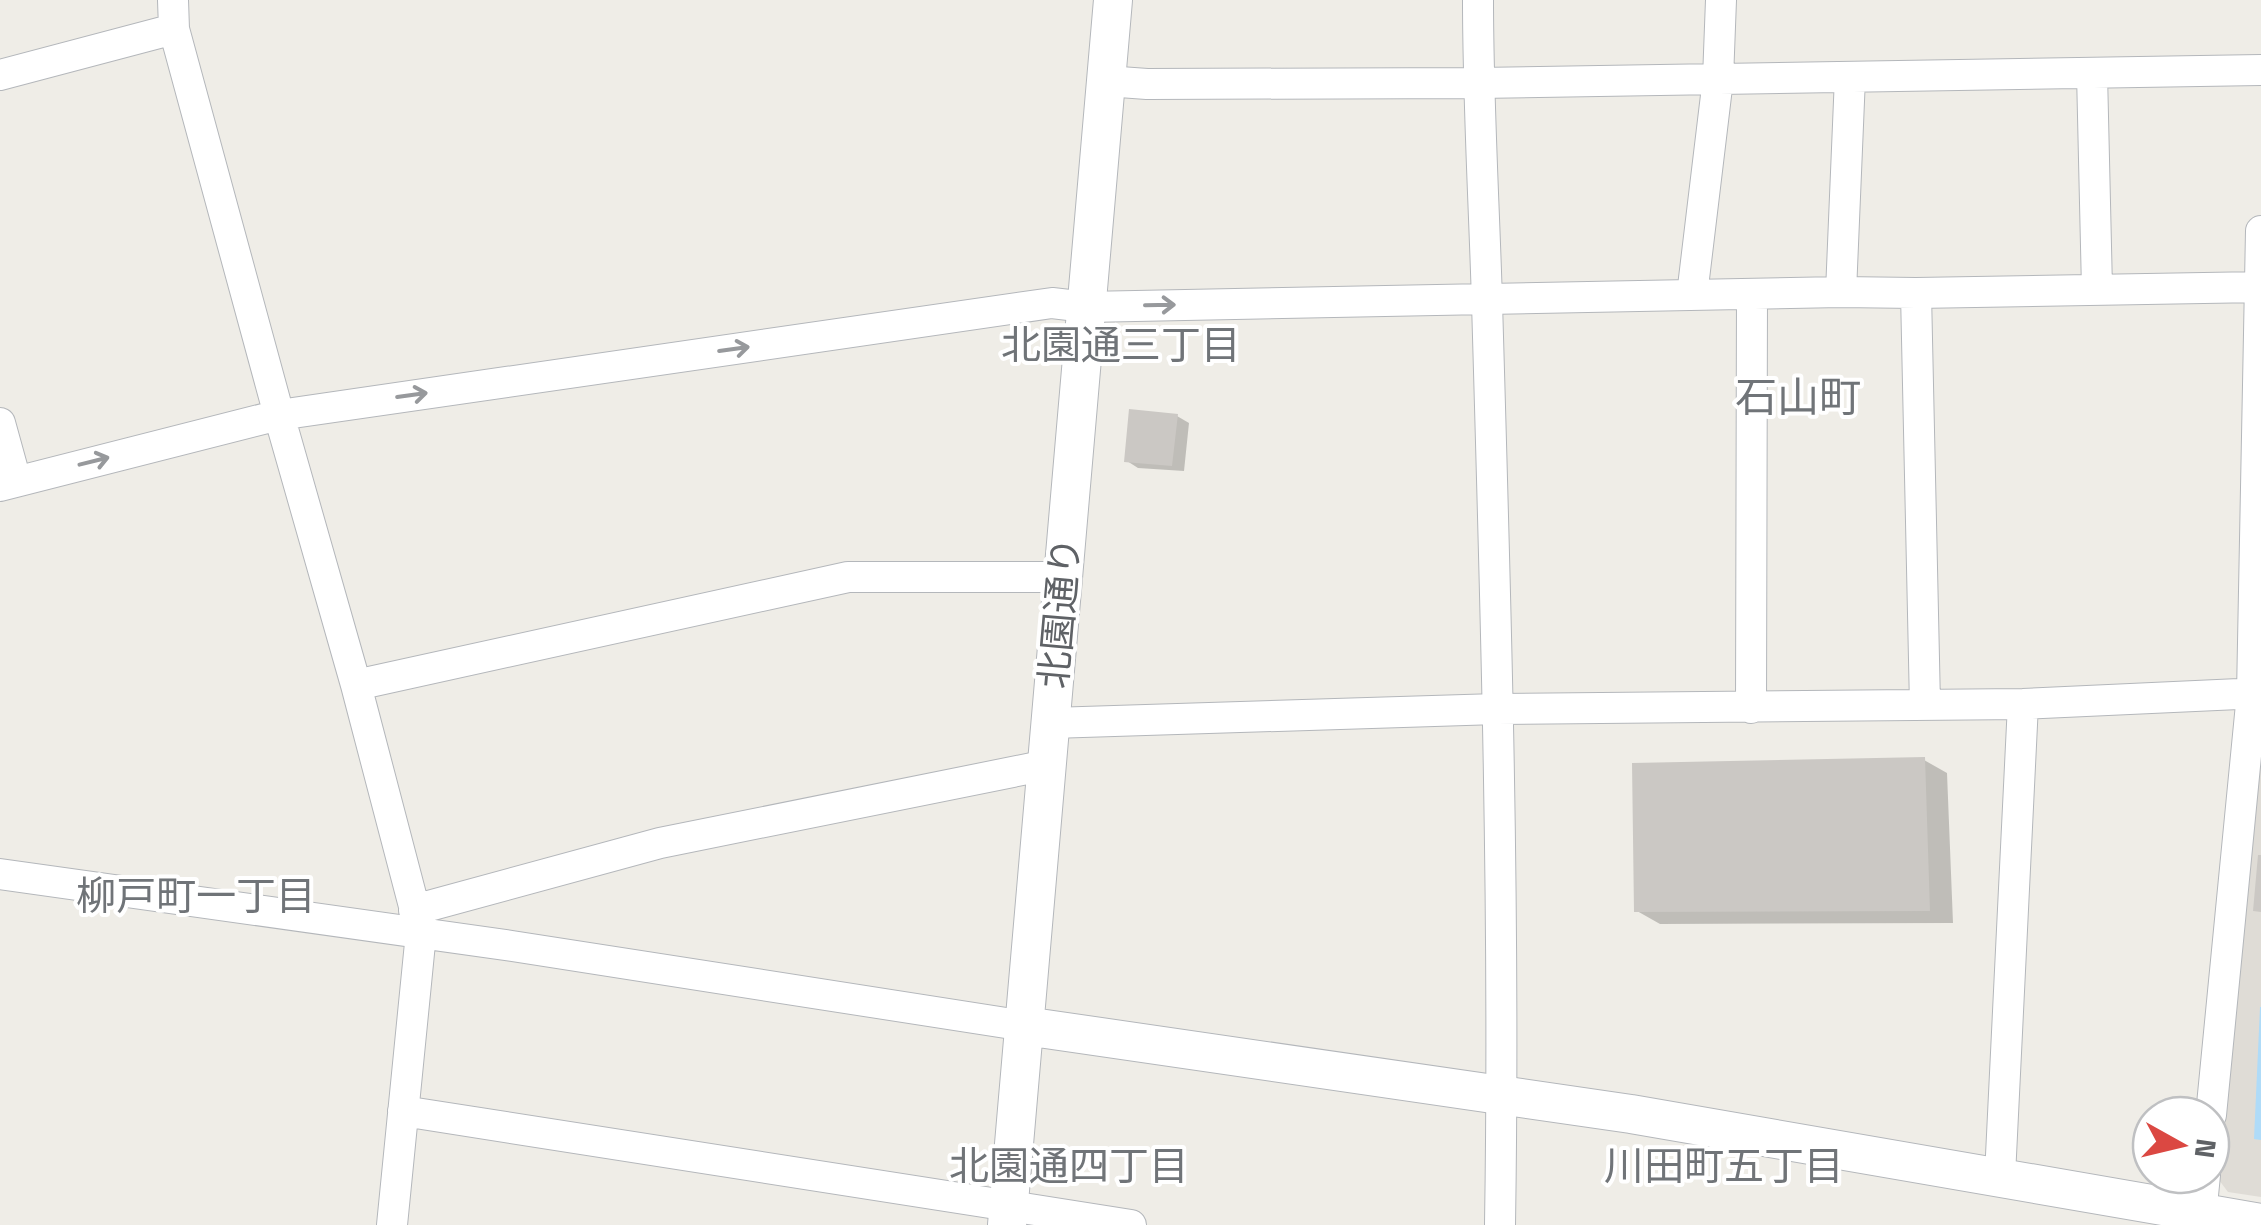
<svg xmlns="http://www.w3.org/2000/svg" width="2261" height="1225" viewBox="0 0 2261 1225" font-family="'Titillium Web','Noto Sans JP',sans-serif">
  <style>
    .education { fill: #dfdcd6 }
    .water { fill: #afdbf8 }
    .shadow { fill: #0003 }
    .building { fill: #cbc8c4 }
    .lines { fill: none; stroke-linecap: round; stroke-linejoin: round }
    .minor-casing { stroke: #b4b7bb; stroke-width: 32 }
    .tertiary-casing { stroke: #b4b7bb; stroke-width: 40 }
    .minor { stroke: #fff; stroke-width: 30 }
    .tertiary { stroke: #fff; stroke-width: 38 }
    .oneway { stroke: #97999c }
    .labels { text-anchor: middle; stroke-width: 8; stroke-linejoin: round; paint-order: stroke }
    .street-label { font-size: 38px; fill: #5f6266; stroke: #fff }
    .neighbourhood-label { font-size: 40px; fill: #707478; stroke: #fff }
    .quarter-label { font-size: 42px; fill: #707478; stroke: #fff }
  </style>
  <rect width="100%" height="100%" fill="#efede7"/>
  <path class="education" d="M 2261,735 L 2261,1197 L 2228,1192 L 2219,1180 Z"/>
  <path class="water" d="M 2260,1007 L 2261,1007 L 2261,1140 L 2254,1139 Z"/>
  <path class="shadow" d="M 1177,416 L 1189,423 L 1184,471 L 1138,468 L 1127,461 Z
    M 1924,760 L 1947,773 L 1953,923 L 1660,924 L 1637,911 Z"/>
  <path class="building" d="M 1129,409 L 1178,414 L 1172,466 L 1124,462 Z
    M 1925,757 L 1930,911 L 1634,912 L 1632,763 Z
    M 2258,855 L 2261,855 L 2261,912 L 2253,911 Z"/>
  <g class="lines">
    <g class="minor-casing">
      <path id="minor" d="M 173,0 L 174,29 L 279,415 L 356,685 L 421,933 L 392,1225
        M 1478,0 C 1478,101 1484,201 1487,302 C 1496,610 1505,918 1500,1225
        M 2092,73 L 2097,289
        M 0,75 L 174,29
        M 1106,81 L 1147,84 L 1478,83 L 2261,70
        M 1841,292 L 1850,77
        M 1916,293 L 1925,705
        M 1692,295 L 1718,79 L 1721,0
        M 0,423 L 16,481
        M 0,486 L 279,415 L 1052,303 L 1086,307 L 1841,292 L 1916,293 L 2261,287
        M 356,685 L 848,577 L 1063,577
        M 1751,708 L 1752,294
        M 1051,723 L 1497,709 L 2023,704 L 2261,693
        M 0,874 L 512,946 L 1025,1026
        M 414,910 L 660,843 L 1047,765
        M 403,1111 L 1131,1225
        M 2211,1115 L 2252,694 L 2261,231
        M 2000,1176 L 2023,704
        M 2200,1225 L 2205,1175"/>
    </g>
    <g class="tertiary-casing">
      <path id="tertiary" d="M 1025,1026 L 1631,1114 L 2261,1223
        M 1007,1225 L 1113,0"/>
    </g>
    <use href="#minor" class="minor"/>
    <use href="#tertiary" class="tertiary"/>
  </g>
  <defs><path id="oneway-shaft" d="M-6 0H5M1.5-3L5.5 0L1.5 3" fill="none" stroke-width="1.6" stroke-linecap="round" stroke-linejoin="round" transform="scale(2.5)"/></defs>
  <g class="oneway">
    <use href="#oneway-shaft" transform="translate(1160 305) rotate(-1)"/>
    <use href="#oneway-shaft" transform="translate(734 349) rotate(-8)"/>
    <use href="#oneway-shaft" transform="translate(412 395) rotate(-8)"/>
    <use href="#oneway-shaft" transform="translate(94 461) rotate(-14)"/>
  </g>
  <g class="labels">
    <g class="street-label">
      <text transform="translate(1060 613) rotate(-85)" y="13">北園通り</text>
    </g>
    <g class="neighbourhood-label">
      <text x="1121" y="359">北園通三丁目</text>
      <text x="196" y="910">柳戸町一丁目</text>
      <text x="1069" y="1180">北園通四丁目</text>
      <text x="1724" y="1180">川田町五丁目</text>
    </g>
    <g class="quarter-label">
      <text x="1798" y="412">石山町</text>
    </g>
  </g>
  <g transform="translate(2181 1145) rotate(98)"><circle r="48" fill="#ffffff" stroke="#bfc0c2" stroke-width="2.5"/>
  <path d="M0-8L18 38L0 25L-18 38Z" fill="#db4842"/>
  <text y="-15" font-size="28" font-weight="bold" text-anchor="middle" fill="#5f6266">N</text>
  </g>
</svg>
